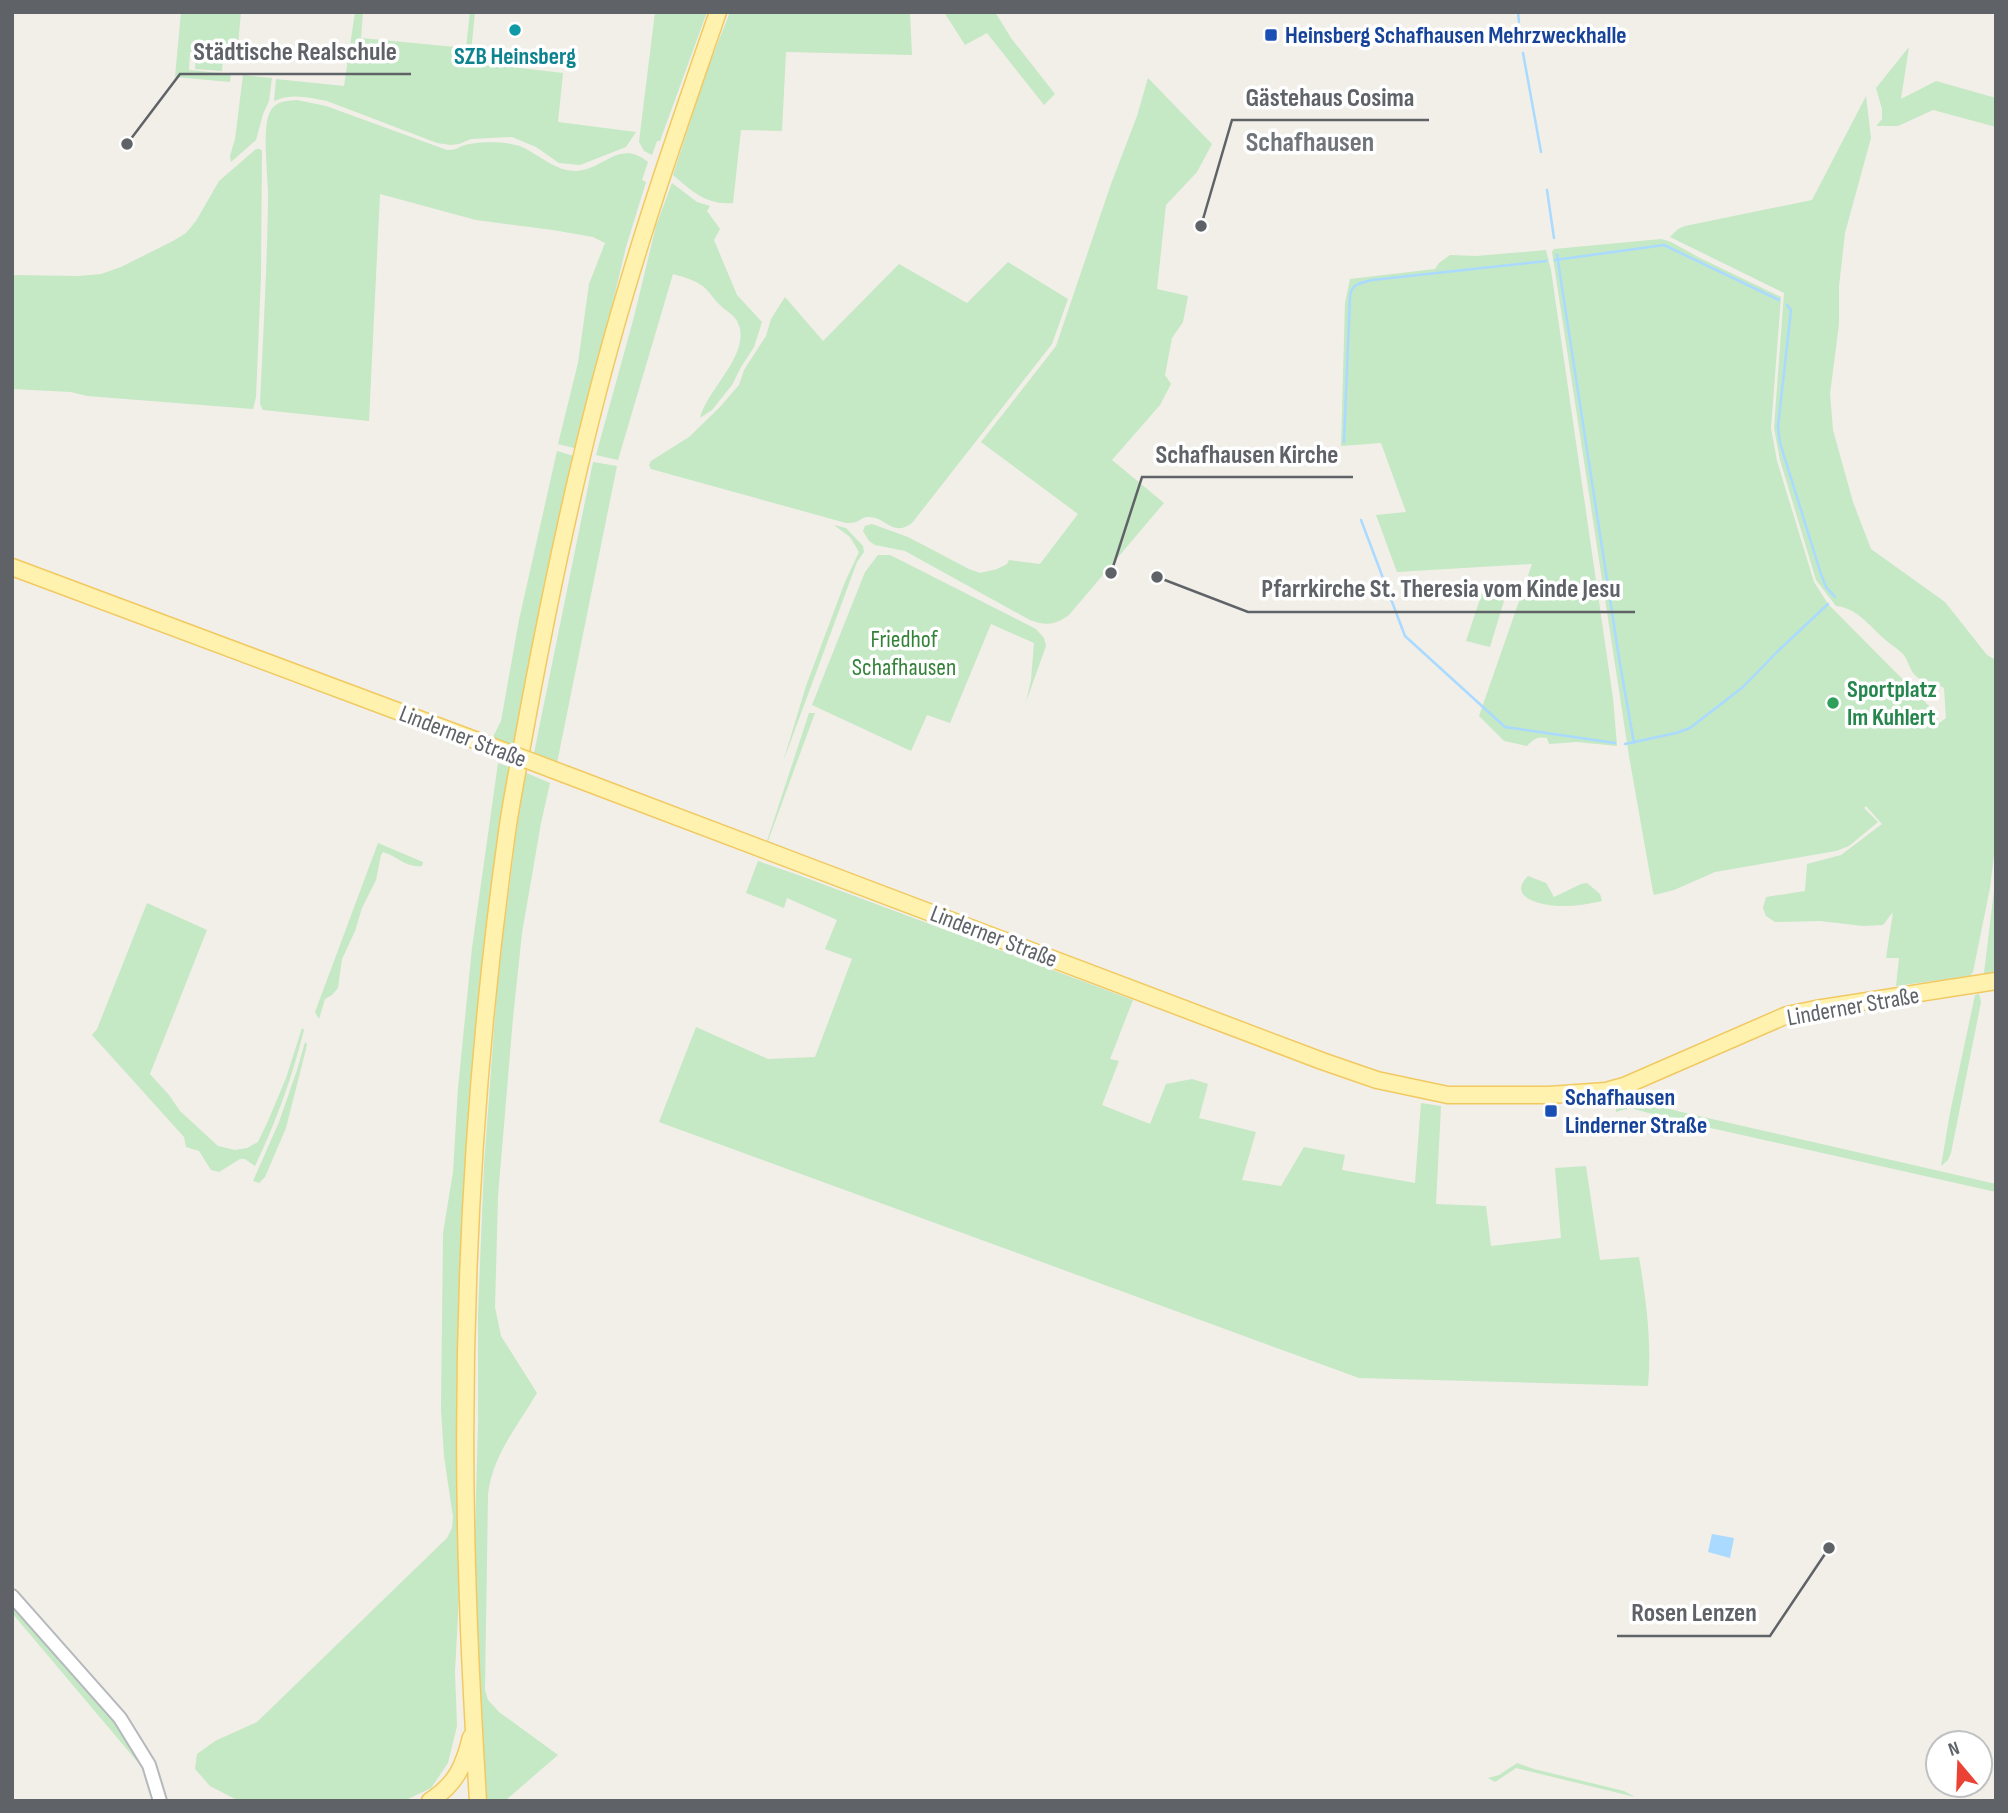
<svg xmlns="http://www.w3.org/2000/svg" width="2008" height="1813" viewBox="0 0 2008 1813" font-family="'Sofia Sans Condensed',sans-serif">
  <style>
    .green { fill: #c5e8c5 }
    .water { fill: #aadaff }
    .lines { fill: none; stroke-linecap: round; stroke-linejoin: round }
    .stream { stroke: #aadaff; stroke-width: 2.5 }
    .minor-casing { stroke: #b5b8bc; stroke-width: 16 }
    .major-casing { stroke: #f2c960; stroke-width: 19 }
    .minor { stroke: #fff; stroke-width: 12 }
    .major { stroke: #fff2af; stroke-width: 16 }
    .major-bridge-casing { stroke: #f2c960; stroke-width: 19; stroke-linecap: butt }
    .major-bridge { stroke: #fff2af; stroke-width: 16 }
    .culture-dot { fill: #0f9aa8; stroke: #fff; stroke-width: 2.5 }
    .transit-dot { fill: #1a4fb4; stroke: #fff; stroke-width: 2.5 }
    .leisure-dot { fill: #2e9e5b; stroke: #fff; stroke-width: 2.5 }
    .labels { text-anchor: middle; stroke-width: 7; stroke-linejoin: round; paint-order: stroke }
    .transit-label { font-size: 24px; font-weight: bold; fill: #164399; stroke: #fff; text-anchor: start }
    .culture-label { font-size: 24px; font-weight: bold; fill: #0d838f; stroke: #fff }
    .park-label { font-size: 24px; fill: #348238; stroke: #fff }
    .leisure-label { font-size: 24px; font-weight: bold; fill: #27864d; stroke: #fff; text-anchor: start }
    .street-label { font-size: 24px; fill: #5f6368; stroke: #fff }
    .quarter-label { font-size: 28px; font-weight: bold; fill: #70757a; stroke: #fff }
    .leader { fill: none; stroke: #5f6368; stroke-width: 2.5 }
    .callout-dot { fill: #5f6368; stroke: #fff; stroke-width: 2.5 }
    .callout-label { font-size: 26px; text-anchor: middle; font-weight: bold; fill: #5f6368; stroke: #fff; stroke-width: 7; stroke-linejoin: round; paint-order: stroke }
  </style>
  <rect width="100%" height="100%" fill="#f1efe8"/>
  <path class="green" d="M 181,12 L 241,12 L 237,56 L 190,52 L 189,70 L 231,74 L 230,82 L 175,77 Z
    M 355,12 L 363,12 L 361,38 L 466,48 L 470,12 L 475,12 L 470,62 L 563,73 L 558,122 L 636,132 L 626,147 L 580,165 L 559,163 L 536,147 L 512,137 L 471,139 L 459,144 L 451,145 L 437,143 L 327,101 C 309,97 291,93 274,101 L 276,79 L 344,86 Z
    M 655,12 L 707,12 L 660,141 L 657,141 L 652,155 L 644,151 L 639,142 Z
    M 730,12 L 910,12 L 912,55 L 786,52 L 782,131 L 741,130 L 733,203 C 706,205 693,192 673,175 L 706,73 Z
    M 944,12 L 995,12 L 1011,38 L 1055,94 L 1044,105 L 987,33 L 965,45 Z
    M 1909,47 L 1901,99 L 1936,81 L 1996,98 L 1996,127 L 1933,110 L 1898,126 L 1876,126 L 1882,119 L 1882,109 L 1876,88 Z
    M 196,55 L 223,57 L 222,71 L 195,69 Z
    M 243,75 L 272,78 L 269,101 L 263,114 L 256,140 L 231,162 L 230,156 L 235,139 Z
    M 1148,78 L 1212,144 L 1197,172 L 1166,205 L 1157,289 L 1188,296 L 1183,322 L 1172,338 L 1165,375 L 1171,384 L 1160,405 L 1112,460 L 1164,503 L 1069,615 C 1056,625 1045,626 1030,620 L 905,551 L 875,545 L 869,541 L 863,531 L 865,526 L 872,524 L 908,537 L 969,569 L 980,573 L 997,569 L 1007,564 L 1009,560 L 1040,564 L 1078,514 L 981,442 L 1056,346 L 1111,184 L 1137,116 Z
    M 1866,96 L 1871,138 L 1845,233 L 1839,286 L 1839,324 L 1830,394 L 1833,430 L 1853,502 L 1871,549 L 1945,602 L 1987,655 L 1996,660 L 1996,838 L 1990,888 L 1973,972 L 1970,976 L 1896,986 L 1899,958 L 1886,958 L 1893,912 L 1883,925 L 1863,926 L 1820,921 L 1775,922 L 1766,916 L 1763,908 L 1766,897 L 1805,891 L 1807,864 L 1841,855 L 1882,824 L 1866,806 L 1864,808 L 1878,822 L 1849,846 L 1836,851 L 1715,872 L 1674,890 L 1654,895 L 1653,892 L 1629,756 L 1552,252 L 1554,249 L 1661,239 L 1671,242 L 1700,258 L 1781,297 L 1771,428 L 1777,461 L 1814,582 L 1828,604 L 1938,715 L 1937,725 L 1946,718 L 1944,688 C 1934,682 1921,683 1914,674 C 1909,668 1908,660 1903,654 C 1896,647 1888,643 1881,636 C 1867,623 1856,608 1836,606 L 1816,580 L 1780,460 L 1774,428 L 1784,293 L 1670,237 L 1678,229 L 1685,226 L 1812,200 Z
    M 297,100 L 326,106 L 447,150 C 454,150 456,149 462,146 C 477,141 507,141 522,147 C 539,155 557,172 577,171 C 605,169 619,139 648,162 L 642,180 L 646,182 L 626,247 L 578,449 L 558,444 L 578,363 L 589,284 L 605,243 L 593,237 L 553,230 L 476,220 L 380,194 L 369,421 L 263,410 L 260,404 C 263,337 267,269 268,202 C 269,180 261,129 270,112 C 275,101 287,101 297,100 Z
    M 256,149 L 260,149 L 262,151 L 261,276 L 256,397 L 253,409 L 87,396 L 71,392 L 12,389 L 12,275 L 78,276 L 101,274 L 121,267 L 173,241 L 186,233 L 196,221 L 219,181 Z
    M 672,183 L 697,202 L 710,206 L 707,211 L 720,229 L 714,240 L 737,295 L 762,322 L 754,347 L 741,367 L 732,385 L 712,410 L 700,418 C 706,390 754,352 737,321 C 733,314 726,311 721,306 C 715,301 712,295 707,290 C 699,281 684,277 673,274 L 618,460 L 596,455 L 634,317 L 656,226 Z
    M 1546,250 L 1551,270 L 1613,698 L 1617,746 L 1577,742 L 1549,744 L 1547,738 C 1538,736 1533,739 1527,746 L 1504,741 L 1479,716 L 1532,564 L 1397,572 L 1376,515 L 1406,512 L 1381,443 L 1341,446 L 1345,303 L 1350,279 L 1435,269 L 1439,263 L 1450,255 L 1476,256 Z
    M 1008,262 L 1068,299 L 1052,344 L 912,523 C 892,538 886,516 868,517 C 860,517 860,524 846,523 L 651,469 L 649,465 L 651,461 L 689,437 L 719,408 L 739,385 L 744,370 L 766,336 L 771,319 L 785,297 L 823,341 L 899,264 L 967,303 Z
    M 557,451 L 577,457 L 517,753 L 492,739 L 501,721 L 519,620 Z
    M 593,462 L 617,466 L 557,763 L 668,807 L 756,837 L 755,840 L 533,758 Z
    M 834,525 L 846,528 L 863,546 L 864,552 L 857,562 L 783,762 L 806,686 L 845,582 L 859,552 L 850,537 Z
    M 878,555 L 890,555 L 902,561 L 1036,629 L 1044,638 L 1046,646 L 1026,702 L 1031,680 L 1034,643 L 991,624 L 950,723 L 927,715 L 911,751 L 812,705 L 865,572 Z
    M 1482,593 L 1504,601 L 1490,647 L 1466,641 Z
    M 179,636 L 408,721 L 408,725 L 177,638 Z
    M 809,713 L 815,713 L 768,841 L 885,888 L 768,848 L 767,841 Z
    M 498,763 L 515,769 L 494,886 L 470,1101 L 459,1307 L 462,1392 L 462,1540 L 455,1672 L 457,1726 L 448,1763 L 431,1788 L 406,1800 L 399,1801 L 239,1801 L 210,1786 L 195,1769 L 197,1754 L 215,1741 L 257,1722 L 447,1538 L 452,1528 L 453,1517 L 444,1456 L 441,1409 L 443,1233 L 453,1172 L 458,1088 L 472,948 Z
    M 524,772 L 550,783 L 541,823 L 522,933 L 513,1018 L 498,1196 L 495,1307 L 501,1336 L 537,1393 C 517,1427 493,1454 488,1494 L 485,1690 L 488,1700 L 499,1712 L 558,1755 L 507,1799 L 507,1801 L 487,1801 L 476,1615 L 475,1533 L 478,1424 L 478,1313 L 484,1165 L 498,975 Z
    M 378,843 L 423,862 L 422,866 C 406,868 397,856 383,852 L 381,855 L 376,880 L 362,908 L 355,931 L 342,959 L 338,988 L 332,995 L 325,999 L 319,1019 L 315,1012 Z
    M 758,861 L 801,876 L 1133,1000 L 1110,1059 L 1119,1061 L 1102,1105 L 1150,1124 L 1166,1084 L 1192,1079 L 1208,1084 L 1199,1118 L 1256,1132 L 1242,1180 L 1281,1186 L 1304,1147 L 1345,1155 L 1342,1170 L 1415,1183 L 1421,1103 L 1441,1106 L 1436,1204 L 1486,1206 L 1491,1246 L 1561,1238 L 1555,1168 L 1586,1166 L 1600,1260 L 1639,1257 C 1646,1300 1652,1342 1648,1386 L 1359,1378 L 659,1122 L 696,1027 L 768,1059 L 815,1057 L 852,959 L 825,949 L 837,920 L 787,898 L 784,908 L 746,893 Z
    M 1996,874 L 1996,976 L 1984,973 Z
    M 1528,876 L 1546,883 L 1554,897 L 1581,884 L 1587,883 L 1600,894 L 1602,901 C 1589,904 1576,906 1562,906 C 1546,906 1505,899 1528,876 Z
    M 147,903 L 207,930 L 150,1074 L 169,1095 L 180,1111 L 218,1146 L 235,1150 L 247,1148 L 258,1142 L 268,1121 L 286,1078 L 302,1028 L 304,1030 C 292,1078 276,1122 255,1166 L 245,1159 L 240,1159 L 219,1172 L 211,1170 L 199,1151 L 186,1147 L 184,1137 L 92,1035 L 97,1029 Z
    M 1979,994 L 1981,1002 L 1951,1153 L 1948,1160 L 1941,1166 L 1950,1113 L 1975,995 Z
    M 305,1042 L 307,1044 L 306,1049 L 286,1128 L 265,1177 L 259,1183 L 253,1181 L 279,1122 L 297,1070 Z
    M 1629,1098 L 1677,1111 L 1996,1184 L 1996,1192 L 1675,1120 L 1630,1108 L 1616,1112 L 1616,1101 Z
    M 12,1604 L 120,1724 L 146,1772 L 12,1613 Z
    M 1517,1763 L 1534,1769 L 1624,1791 L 1635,1797 L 1516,1768 L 1495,1782 L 1488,1778 L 1499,1775 Z"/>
  <path class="water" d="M 1712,1534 L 1734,1538 L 1730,1558 L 1708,1552 Z"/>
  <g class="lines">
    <path class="stream" d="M 1518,12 L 1519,22
      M 1523,53 L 1541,152
      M 1547,190 L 1554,238
      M 1557,255 L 1620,664 L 1634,743
      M 1555,260 L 1664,245 L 1779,300
      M 1787,305 L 1791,310 L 1778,426 L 1780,443 L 1821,574 L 1826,587 L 1835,597
      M 1344,442 L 1350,296 C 1352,283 1361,283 1372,280 L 1546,261
      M 1361,520 L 1405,636 L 1505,727 L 1615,743
      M 1625,744 L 1676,733 L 1690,728 L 1743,687 L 1778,651 L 1828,604"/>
    <g class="minor-casing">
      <path id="minor" d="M 12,1596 L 120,1718 L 149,1765 L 160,1801"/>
    </g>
    <g class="major-casing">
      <path id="major" d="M 12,567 L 475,740
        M 567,775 L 1322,1061 L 1377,1080 L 1448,1095 L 1549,1095 L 1606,1091 L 1624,1086 L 1787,1015 L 1816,1009 L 1996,981
        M 430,1801 C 456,1784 464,1766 471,1737
        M 478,1801 C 474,1734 470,1667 468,1600 C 459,1343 472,1079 508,825 C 514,786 522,747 529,708 C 553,579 580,451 616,325 C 646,219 682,116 718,12"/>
    </g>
    <use href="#minor" class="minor"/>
    <use href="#major" class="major"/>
    <g class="major-bridge-casing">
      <path id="major-bridge" d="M 475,740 L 567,775"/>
    </g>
    <use href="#major-bridge" class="major-bridge"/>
  </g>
  <circle class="culture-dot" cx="515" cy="30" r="7"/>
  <g class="transit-dot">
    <rect x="1264" y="28" width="14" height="14" rx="3.5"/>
    <rect x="1544" y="1104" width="14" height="14" rx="3.5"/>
  </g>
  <circle class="leisure-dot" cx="1833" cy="703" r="7"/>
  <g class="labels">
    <g class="transit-label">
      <text x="1285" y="43">Heinsberg Schafhausen Mehrzweckhalle</text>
      <text x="1565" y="1105">Schafhausen<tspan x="1565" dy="28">Linderner Straße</tspan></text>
    </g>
    <g class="culture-label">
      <text x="515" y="64">SZB Heinsberg</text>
    </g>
    <g class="park-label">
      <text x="904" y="647">Friedhof<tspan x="904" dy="28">Schafhausen</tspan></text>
    </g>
    <g class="leisure-label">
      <text x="1847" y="697">Sportplatz<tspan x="1847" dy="28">Im Kuhlert</tspan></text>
    </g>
    <g class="street-label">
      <text transform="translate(463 736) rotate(21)" y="8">Linderner Straße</text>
      <text transform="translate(994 936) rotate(21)" y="8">Linderner Straße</text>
      <text transform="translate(1853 1006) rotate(-10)" y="8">Linderner Straße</text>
    </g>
    <g class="quarter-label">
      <text x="1310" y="151">Schafhausen</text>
    </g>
  </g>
  <path class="leader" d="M127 144L180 74H411M1201 226L1232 120H1429M1111 573L1142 477H1353M1157 577L1248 612H1635M1829 1548L1770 1636H1617"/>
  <g class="callout-dot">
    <circle cx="127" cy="144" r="7"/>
    <circle cx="1201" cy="226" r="7"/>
    <circle cx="1111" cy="573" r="7"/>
    <circle cx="1157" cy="577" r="7"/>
    <circle cx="1829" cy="1548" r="7"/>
  </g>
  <g class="callout-label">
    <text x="295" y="60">Städtische Realschule</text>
    <text x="1330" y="106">Gästehaus Cosima</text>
    <text x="1247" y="463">Schafhausen Kirche</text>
    <text x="1441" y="597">Pfarrkirche St. Theresia vom Kinde Jesu</text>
    <text x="1694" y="1621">Rosen Lenzen</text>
  </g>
  <rect width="2008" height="1813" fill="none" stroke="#5f6368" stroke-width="28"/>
  <g transform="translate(1959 1764) rotate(341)"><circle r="33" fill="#ffffff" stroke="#bfc1c3" stroke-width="2"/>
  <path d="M0-5L12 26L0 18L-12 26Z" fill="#ea4335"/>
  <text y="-10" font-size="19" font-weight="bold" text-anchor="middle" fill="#5f6368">N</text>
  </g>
</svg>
